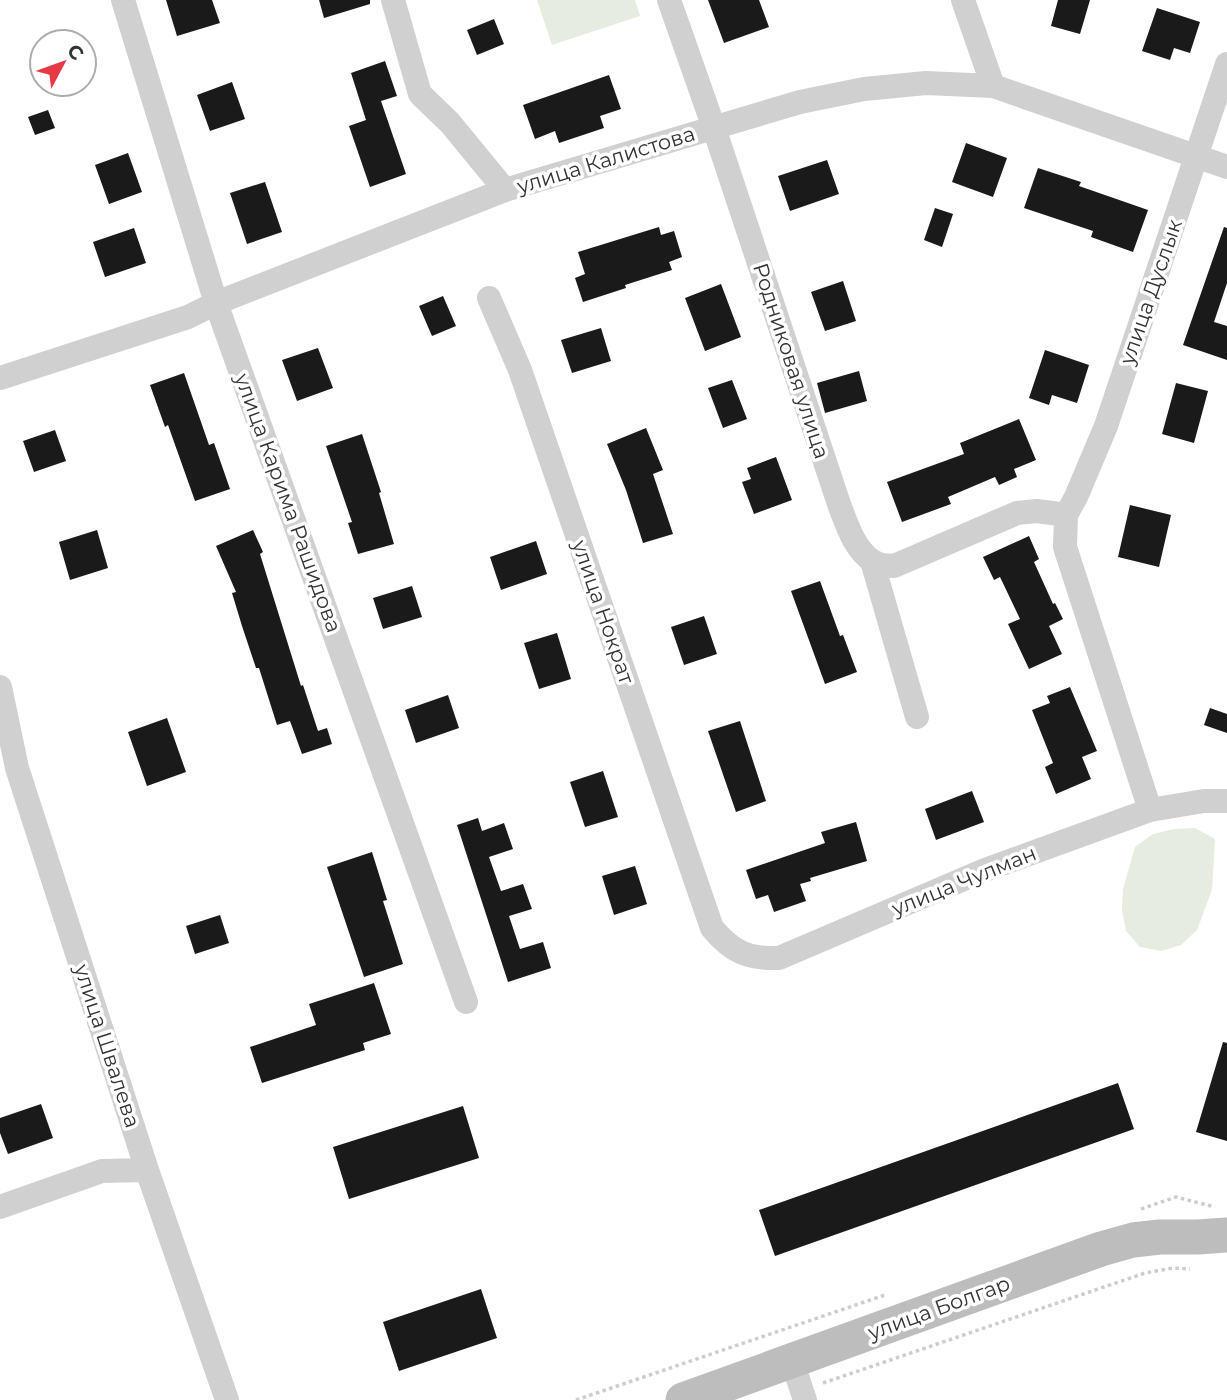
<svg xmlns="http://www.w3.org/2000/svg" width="1227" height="1400" viewBox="0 0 1227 1400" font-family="Montserrat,sans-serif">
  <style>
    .green { fill: #e6ecdf }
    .building { fill: #1a1a1a }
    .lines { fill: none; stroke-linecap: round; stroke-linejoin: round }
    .path { stroke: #cdcdcd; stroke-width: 3.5; stroke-dasharray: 3.5 3.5; stroke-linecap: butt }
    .street { stroke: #d0d0d0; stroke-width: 24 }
    .secondary { stroke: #bdbdbd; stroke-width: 35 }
    .labels { text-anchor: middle; stroke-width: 7; stroke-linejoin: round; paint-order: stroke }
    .street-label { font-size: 21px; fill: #333; stroke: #fff }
  </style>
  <rect width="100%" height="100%" fill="#fff"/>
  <path class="green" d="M 537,0 L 635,0 L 640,16 L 552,45 Z
    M 1195,828 L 1215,839 L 1212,890 L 1197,930 L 1181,945 L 1161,951 L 1140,947 L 1126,931 L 1122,910 L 1123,889 L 1135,847 L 1153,834 L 1174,829 Z"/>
  <path class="building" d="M 166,0 L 212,0 L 220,23 L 177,36 Z
    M 319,0 L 370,0 L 370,4 L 324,18 Z
    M 708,0 L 759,0 L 769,27 L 724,43 Z
    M 1058,0 L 1090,0 L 1080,34 L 1051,26 Z
    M 1157,8 L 1200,22 L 1190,53 L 1174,48 L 1170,60 L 1142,51 Z
    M 494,19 L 504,44 L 477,55 L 467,30 Z
    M 385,61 L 397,96 L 381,101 L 406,174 L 370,187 L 349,126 L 366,120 L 351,73 Z
    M 609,75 L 621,109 L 600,116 L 604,128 L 559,143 L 555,131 L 535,139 L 523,105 Z
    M 232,82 L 245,119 L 210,131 L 197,95 Z
    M 48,110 L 55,128 L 35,135 L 28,117 Z
    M 966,143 L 1007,158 L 993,197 L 952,182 Z
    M 128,153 L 142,192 L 109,204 L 95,165 Z
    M 827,160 L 839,194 L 790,211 L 778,176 Z
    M 1038,168 L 1081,182 L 1079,186 L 1148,210 L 1133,252 L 1091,237 L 1093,231 L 1024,208 Z
    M 265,182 L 282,232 L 247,244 L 230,193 Z
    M 935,208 L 953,214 L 942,247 L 924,240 Z
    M 659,227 L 661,235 L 674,231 L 682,257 L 669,262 L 672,270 L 625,285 L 626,288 L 583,302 L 575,278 L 585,274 L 578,252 Z
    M 1224,227 L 1227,228 L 1227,283 L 1214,322 L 1227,326 L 1227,360 L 1183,345 Z
    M 134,228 L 146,263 L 105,277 L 93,242 Z
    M 843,281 L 856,321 L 825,331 L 811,292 Z
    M 721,284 L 741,337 L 705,351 L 685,298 Z
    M 443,296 L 456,326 L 432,336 L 419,306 Z
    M 601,328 L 611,361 L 572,373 L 561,340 Z
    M 318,348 L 333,388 L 297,401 L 282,360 Z
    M 1045,350 L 1089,365 L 1077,403 L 1052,395 L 1049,405 L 1029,398 Z
    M 859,371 L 867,401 L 825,413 L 817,383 Z
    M 184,373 L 209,445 L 214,443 L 230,489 L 195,501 L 168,425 L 165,427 L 150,385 Z
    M 732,380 L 747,419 L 723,428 L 708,388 Z
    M 1176,383 L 1208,391 L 1194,443 L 1162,434 Z
    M 1019,419 L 1036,460 L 1014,469 L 1017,477 L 999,485 L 995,477 L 948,497 L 951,504 L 902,522 L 887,482 L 964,454 L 960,443 Z
    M 646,428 L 663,470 L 653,474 L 673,534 L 643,543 L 626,490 L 607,444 Z
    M 55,430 L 66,461 L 34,472 L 23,441 Z
    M 362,434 L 381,492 L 379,493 L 394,544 L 358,554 L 348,523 L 352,522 L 326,446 Z
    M 776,457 L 792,500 L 754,514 L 742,482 L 751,479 L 747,468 Z
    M 1130,505 L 1171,515 L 1159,567 L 1118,557 Z
    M 97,530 L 108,568 L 70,580 L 59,542 Z
    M 253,530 L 263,552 L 260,554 L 301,686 L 303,685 L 318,731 L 327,728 L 332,744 L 302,754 L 290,721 L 277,725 L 259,668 L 256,668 L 242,626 L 232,593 L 236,592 L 216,546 Z
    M 1029,536 L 1039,559 L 1034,562 L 1053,604 L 1055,603 L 1063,619 L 1049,626 L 1062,654 L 1029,669 L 1008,624 L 1020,619 L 1000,577 L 994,580 L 983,557 Z
    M 536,541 L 547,574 L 501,590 L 490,557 Z
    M 820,581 L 840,636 L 843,635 L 857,672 L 825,684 L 791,591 Z
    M 412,586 L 422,617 L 383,629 L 373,598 Z
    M 704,616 L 717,654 L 684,665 L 671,627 Z
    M 557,633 L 571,679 L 539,689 L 524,643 Z
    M 1070,687 L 1097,751 L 1082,757 L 1091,779 L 1056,794 L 1045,767 L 1053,763 L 1032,710 L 1050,703 L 1047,696 Z
    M 448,695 L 459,728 L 416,743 L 405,710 Z
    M 1210,708 L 1227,714 L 1227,733 L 1204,725 Z
    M 167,718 L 186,772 L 147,786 L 128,732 Z
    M 740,721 L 766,801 L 736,812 L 708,731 Z
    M 603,771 L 618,817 L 585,827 L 570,782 Z
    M 972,791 L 984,822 L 936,840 L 925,809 Z
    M 478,818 L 482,831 L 504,823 L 513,849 L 489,857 L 501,891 L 523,884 L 532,909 L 509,916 L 520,949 L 543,942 L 551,968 L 508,982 L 457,825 Z
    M 856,822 L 867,861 L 810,878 L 811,881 L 800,884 L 806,901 L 774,912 L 768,895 L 756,899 L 746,870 L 825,843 L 821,832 Z
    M 372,852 L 387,900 L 383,901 L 403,964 L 364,977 L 327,867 Z
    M 635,866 L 647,904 L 614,915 L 602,876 Z
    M 220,915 L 229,943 L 195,954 L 186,926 Z
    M 374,983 L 391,1034 L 363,1043 L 365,1050 L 262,1083 L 250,1047 L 316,1025 L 309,1004 Z
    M 1223,1042 L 1227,1043 L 1227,1141 L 1196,1132 Z
    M 1118,1083 L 1134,1129 L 775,1256 L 759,1210 Z
    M 41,1104 L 53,1138 L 8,1154 L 0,1133 L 0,1118 Z
    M 463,1106 L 479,1158 L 349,1199 L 333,1147 Z
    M 481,1289 L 497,1338 L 399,1371 L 383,1322 Z"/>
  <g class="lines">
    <path class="path" d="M 1141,1209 L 1176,1197 L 1215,1207
      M 823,1383 L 1145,1273 L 1173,1268 L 1190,1269
      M 576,1400 L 885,1295"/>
    <path class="street" d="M 123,0 L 216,303 L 466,1002
      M 393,0 L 420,94 L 450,123 L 505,190
      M 669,0 L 714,128 L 840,507 C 848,527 854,548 872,561 L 917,717
      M 963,0 L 993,86
      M 489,298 L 520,370 L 712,928 C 732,952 748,959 779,958 L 985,870 L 1150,810 L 1204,801 L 1227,801
      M 0,378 L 188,317 L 216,303 L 505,190 L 800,102 L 864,89 L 926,83 L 993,86 L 1227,167
      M 872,561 L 881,565 L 894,566 L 1017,513 L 1037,511 L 1066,515
      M 0,687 L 17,768 L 147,1170 L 227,1400
      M 1150,810 L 1065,547 L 1066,515 L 1076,497 L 1106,426 L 1227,64
      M 0,1207 L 102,1171 L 147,1170
      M 792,1361 L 805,1400"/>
    <path class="secondary" d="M 683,1400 L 1101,1249 L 1133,1240 L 1160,1237 L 1198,1237 L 1227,1235"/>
  </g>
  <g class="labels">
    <g class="street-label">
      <text transform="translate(606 160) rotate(-17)" y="7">улица Калистова</text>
      <text transform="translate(1151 292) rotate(-71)" y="7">улица Дуслык</text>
      <text transform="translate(791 361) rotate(72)" y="7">Родниковая улица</text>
      <text transform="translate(288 503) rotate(70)" y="7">улица Карима Рашидова</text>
      <text transform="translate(603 612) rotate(71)" y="7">улица Нократ</text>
      <text transform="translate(964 881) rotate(-22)" y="7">улица Чулман</text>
      <text transform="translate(107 1046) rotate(72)" y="7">улица Швалева</text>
      <text transform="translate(939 1308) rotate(-20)" y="7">улица Болгар</text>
    </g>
  </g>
  <g transform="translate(63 63) rotate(49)"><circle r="33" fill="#ffffff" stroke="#adadad" stroke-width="2"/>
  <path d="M0-5L12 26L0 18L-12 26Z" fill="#e63946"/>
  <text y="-10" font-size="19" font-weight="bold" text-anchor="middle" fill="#333333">С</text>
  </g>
</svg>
